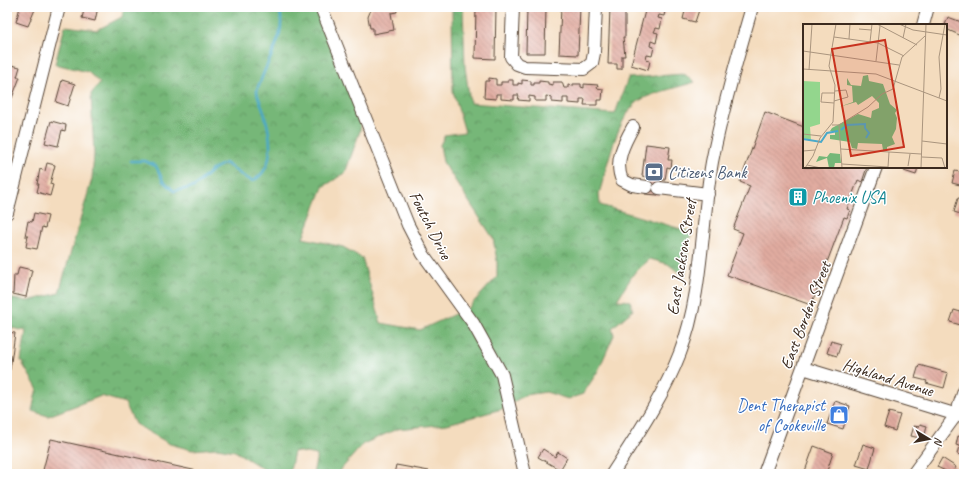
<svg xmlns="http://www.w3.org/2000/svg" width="971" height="481" viewBox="0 0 971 481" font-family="Caveat,sans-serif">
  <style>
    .forest { fill: url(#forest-crowns); stroke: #58704b }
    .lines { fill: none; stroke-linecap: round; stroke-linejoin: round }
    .stream { stroke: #4aa9c9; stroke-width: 2.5 }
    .building { fill: url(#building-back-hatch) }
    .minor-casing { stroke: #574536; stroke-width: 14 }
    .minor { stroke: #fff; stroke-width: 12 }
    .labels { text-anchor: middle; stroke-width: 3; stroke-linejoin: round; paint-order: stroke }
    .service-label { font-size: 17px; fill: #4e5e75; stroke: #fff; text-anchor: start }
    .culture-label { font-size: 17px; fill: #0d838f; stroke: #fff; text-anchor: start }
    .street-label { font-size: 17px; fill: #3b2a1e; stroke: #fff }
    .shop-label { font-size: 17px; fill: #366cbe; stroke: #fff; text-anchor: end }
    .inset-river { fill: none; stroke: #4aa9c9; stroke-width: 2 }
    .inset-road { fill: none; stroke: #aa957e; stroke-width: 1 }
    .view { fill: #c8321e; fill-opacity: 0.15; stroke: #c8321e; stroke-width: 2 }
    .inset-edge { fill: none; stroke: #3b2a1e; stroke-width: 2 }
  </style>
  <defs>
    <pattern id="forest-crowns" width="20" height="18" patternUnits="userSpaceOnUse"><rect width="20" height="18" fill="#76b778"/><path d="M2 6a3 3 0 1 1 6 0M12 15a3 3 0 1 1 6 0" fill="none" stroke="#629562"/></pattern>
    <pattern id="building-back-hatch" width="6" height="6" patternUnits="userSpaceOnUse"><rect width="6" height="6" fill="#e1aca0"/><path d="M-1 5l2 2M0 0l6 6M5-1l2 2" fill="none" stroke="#b88c82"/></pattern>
  </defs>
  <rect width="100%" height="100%" fill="#fff"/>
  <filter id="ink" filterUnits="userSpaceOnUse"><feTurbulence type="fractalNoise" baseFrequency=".025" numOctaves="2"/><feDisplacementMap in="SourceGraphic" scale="8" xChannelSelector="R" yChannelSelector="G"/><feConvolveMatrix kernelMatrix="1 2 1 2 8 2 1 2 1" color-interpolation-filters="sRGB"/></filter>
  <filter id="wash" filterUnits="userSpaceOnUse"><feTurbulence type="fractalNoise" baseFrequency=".012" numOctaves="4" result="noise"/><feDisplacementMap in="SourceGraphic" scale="16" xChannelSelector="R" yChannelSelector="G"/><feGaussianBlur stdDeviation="0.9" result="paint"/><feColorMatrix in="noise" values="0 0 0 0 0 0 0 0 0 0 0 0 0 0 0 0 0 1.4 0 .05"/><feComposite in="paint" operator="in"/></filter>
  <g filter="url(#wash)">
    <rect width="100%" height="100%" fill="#f4dcbe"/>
    <path class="forest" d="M 125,7 L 317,7 L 361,120 L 360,131 L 345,173 L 323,187 L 303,238 L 343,247 L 362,258 L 381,323 L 420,330 L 468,308 L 497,277 L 497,261 L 493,238 L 443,162 L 440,145 L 445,135 L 465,132 L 453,91 L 452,7 L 463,7 L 465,67 L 470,103 L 615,114 L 628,78 L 684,74 L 695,82 C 679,87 656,92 642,99 C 617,113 607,168 599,194 L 600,205 L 691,232 L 685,277 L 668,264 L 650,259 L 634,273 L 617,300 L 630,301 L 633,310 L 612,328 L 614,335 L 598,371 L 583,394 L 568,399 L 546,392 L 525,395 L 502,409 L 447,424 L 397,429 L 363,444 L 337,474 L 313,474 L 317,455 L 294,451 L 290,471 L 265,470 L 235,451 L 217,448 L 192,450 L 170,444 L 135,424 L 125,403 L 101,396 L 48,416 L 32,411 L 37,388 L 21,361 L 26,331 L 7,327 L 7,298 L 28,301 L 59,293 L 92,179 L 94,154 L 91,94 L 100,83 L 88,72 L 55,64 L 65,26 L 97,30 L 122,17 Z"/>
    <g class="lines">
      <path class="stream" d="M 131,161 L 145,161 L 156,166 L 163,181 L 174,191 L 194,187 L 212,170 L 225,163 C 234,168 242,178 253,181 C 278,167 270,131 263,109 C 261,103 257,96 257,91 C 257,87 261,81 262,77 C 271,54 287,32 279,7"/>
    </g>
    <g id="blocks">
      <path class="building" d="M 20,7 L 36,7 L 28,26 L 16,22 Z
        M 82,7 L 98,7 L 95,21 L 82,18 L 84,10 L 81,9 Z
        M 372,7 L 396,7 L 397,12 L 391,13 L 394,30 L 373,34 L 373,28 L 370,28 L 368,17 Z
        M 476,7 L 496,7 L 495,59 L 475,58 Z
        M 527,7 L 546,7 L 545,53 L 526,53 Z
        M 561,7 L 580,7 L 578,55 L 559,54 Z
        M 610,7 L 625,7 L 625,37 L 623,37 L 625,56 L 622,56 L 622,69 L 617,69 L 617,64 L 608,64 Z
        M 646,7 L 666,7 L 664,16 L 659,15 L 658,18 L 662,19 L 660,29 L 656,28 L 654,32 L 658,33 L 656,43 L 651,41 L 650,46 L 654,47 L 652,56 L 647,55 L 646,60 L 650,61 L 648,70 L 631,65 Z
        M 686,7 L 700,7 L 695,22 L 683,19 Z
        M 948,17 L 964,23 L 964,37 L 946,29 L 945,25 Z
        M 7,64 L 20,67 L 17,77 L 20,77 L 12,98 L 7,96 Z
        M 489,78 L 496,79 L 496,85 L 501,85 L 501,82 L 508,82 L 508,80 L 513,80 L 513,85 L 518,85 L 518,83 L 522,84 L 522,80 L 531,81 L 531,85 L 534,85 L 534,83 L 539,83 L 539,81 L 548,82 L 548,84 L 553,85 L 553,82 L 562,82 L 564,88 L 568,88 L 568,85 L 573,86 L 573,84 L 581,84 L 581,87 L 584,88 L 584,84 L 598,85 L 597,88 L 603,89 L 602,100 L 597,100 L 597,105 L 584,105 L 585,99 L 580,99 L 580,104 L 568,103 L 568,98 L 563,98 L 563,103 L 552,102 L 552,97 L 546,96 L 546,101 L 535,101 L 535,97 L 529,96 L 529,101 L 518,100 L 519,95 L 514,95 L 514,100 L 501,99 L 501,94 L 496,94 L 496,99 L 484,98 L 485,81 L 489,81 Z
        M 62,80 L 75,84 L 68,106 L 56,102 Z
        M 765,112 L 804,127 L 804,167 L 867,167 L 862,182 L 858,180 L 847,209 L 850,210 L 847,218 L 844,217 L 811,305 L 727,275 L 743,233 L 733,229 L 750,186 L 740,182 Z
        M 51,121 L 66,125 L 65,131 L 62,130 L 58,146 L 45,143 Z
        M 646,144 L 670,147 L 668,160 L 672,160 L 671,168 L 667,167 L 665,180 L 660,180 L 658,195 L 645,194 L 648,177 L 642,176 Z
        M 47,163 L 55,165 L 50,184 L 53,185 L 50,196 L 37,192 L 39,184 L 37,184 L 40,169 L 45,171 Z
        M 905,167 L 918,167 L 916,175 L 904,171 Z
        M 955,171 L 964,173 L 964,186 L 952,183 Z
        M 958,198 L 964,199 L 964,215 L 954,212 Z
        M 34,213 L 48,216 L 45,228 L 42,227 L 37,249 L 26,247 L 28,236 L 25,236 L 28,221 L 32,222 Z
        M 19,267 L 32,270 L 26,297 L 13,294 L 14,275 L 17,275 Z
        M 954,310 L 964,313 L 964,326 L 950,322 Z
        M 7,332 L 15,333 L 10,370 L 7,369 Z
        M 831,341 L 841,344 L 837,356 L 827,353 Z
        M 919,365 L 948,373 L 944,388 L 926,383 L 927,381 L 915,378 Z
        M 835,401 L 850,406 L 843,429 L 827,424 Z
        M 889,412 L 900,415 L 895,431 L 884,427 Z
        M 920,424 L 927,426 L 924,439 L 911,436 L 914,426 L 919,427 Z
        M 958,436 L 964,438 L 964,456 L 957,454 L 959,446 L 956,445 Z
        M 51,439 L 202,472 L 202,474 L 42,474 Z
        M 863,444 L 875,448 L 869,469 L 856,465 Z
        M 814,446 L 833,453 L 826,474 L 804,474 Z
        M 543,449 L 555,457 L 558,452 L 567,458 L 560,470 L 538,457 Z
        M 942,458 L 956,467 L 952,474 L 937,467 Z
        M 396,465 L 429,471 L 428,474 L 394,474 Z"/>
    </g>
  </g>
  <g filter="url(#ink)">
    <use href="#blocks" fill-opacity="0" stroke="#574536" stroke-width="1"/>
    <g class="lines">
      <g class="minor-casing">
        <path id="minor" d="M 321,7 L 408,225 L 423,254 L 473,323 L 502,375 L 525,474
          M 513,7 L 511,57 L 517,64 L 525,67 L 584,69 L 592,63 L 594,53 L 596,7
          M 923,25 L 928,7
          M 633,127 C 624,143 614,162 622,180 L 632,185 L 647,187
          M 659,188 L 708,194
          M 7,213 L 59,7
          M 803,368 L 964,417
          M 612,474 C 637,435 663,397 680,353 C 703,294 701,224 712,162 C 722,110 737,58 752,7
          M 764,474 L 876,167
          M 913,474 L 956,415 L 964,391"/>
      </g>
      <use href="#minor" class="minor"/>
    </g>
  </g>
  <defs>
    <g id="bank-square" transform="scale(1)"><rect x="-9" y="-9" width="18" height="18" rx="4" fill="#5c6f8a" stroke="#fff"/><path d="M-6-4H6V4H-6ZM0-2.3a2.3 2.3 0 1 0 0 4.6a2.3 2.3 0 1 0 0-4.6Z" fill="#fff"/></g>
    <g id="building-square" transform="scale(1)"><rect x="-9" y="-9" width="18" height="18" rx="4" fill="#0f9aa8" stroke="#fff"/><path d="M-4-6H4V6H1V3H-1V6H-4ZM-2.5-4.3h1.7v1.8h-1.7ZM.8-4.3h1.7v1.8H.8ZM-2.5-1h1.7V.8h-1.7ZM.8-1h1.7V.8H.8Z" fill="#fff"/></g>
    <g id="shop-square" transform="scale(1)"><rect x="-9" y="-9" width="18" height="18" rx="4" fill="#3f7fe0" stroke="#fff"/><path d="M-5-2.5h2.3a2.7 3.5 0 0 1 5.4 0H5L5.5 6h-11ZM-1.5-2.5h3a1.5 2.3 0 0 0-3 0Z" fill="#fff"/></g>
  </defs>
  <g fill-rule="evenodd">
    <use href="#bank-square" x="654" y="172"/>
    <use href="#building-square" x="798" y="197"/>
    <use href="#shop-square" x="839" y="415"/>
  </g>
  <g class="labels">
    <g class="service-label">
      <text x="668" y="178">Citizens Bank</text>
    </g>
    <g class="culture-label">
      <text x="812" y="203">Phoenix USA</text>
    </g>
    <g class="street-label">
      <text transform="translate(431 225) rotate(63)" y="6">Foutch Drive</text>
      <text transform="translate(681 257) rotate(-81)" y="6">East Jackson Street</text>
      <text transform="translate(805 315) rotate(-69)" y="6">East Borden Street</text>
      <text transform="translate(888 377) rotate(17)" y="6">Highland Avenue</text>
    </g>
    <g class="shop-label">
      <text x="825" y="411">Dent Therapist<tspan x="825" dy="20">of Cookeville</tspan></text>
    </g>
  </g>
  <g transform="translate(803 24)">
    <rect width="144" height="144" fill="#f4dcbe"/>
    <path d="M 0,57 L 17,58 L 17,100 L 7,103 L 8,116 L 0,114 Z" fill="#93d68d"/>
    <path d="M 65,51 L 66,57 L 80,60 L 87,80 L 94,86 L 92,89 L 94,94 L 93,105 L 89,113 L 92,120 L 84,123 L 84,127 L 80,126 L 79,120 L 55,119 L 54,125 L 49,124 L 47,118 L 27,115 L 27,111 L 32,111 L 32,107 L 27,107 L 29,104 L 55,90 L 68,94 L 69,87 L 76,84 L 76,79 L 69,72 L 55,81 L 53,78 L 36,83 L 50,78 L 49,62 L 44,61 L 44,54 L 48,61 L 58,62 L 60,52 ZM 27,129 L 37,130 L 38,139 L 32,139 L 31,144 L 26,144 L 24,134 L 13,138 L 16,132 L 24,133 Z" fill="#76b778"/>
    <path class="inset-river" d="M 38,106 L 44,101 L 62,100 L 62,104 L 66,109 L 63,114M 0,115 L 18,118 L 24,109 L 35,107"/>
    <path class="inset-road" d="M 74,0 L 114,21M 96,0 L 110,6 L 144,11M 56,5 L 68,6M 31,13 L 75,19 L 101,32M 100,14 L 103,0M 46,15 L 47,0M 67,18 L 69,0M 0,27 L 96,41M 73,37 L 77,2M 0,45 L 73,50 L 144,77M 6,46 L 9,0M 136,74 L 138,65 L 136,33 L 142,0M 31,77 L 45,73 L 43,66 L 32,67M 31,79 L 18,78 L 19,69 L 32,69M 29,101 L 36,101 L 65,83 L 79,70 L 90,65 L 99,33 L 122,12M 36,101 L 39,144M 0,110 L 18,112M 119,117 L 144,120M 38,125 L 118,130M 0,127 L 12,126M 119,133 L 139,134 L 142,144M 39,140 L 85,143M 4,141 L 18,144M 105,142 L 107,130M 85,143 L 86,128M 2,144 L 10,132 L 17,114 L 30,98 L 32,61 L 26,42 L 33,0M 118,144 L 123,0"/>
    <path class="view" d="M 82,16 L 101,123 L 48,132 L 29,25 Z"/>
    <rect width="144" height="144" class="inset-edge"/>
  </g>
  <rect width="971" height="481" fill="none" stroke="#fff" stroke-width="24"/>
  <g transform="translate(929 439) rotate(100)" stroke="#ffffff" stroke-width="3" paint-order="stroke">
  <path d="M0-3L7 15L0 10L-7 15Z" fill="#3b2a1e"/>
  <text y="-6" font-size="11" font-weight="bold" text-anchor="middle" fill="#3b2a1e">N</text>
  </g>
</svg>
